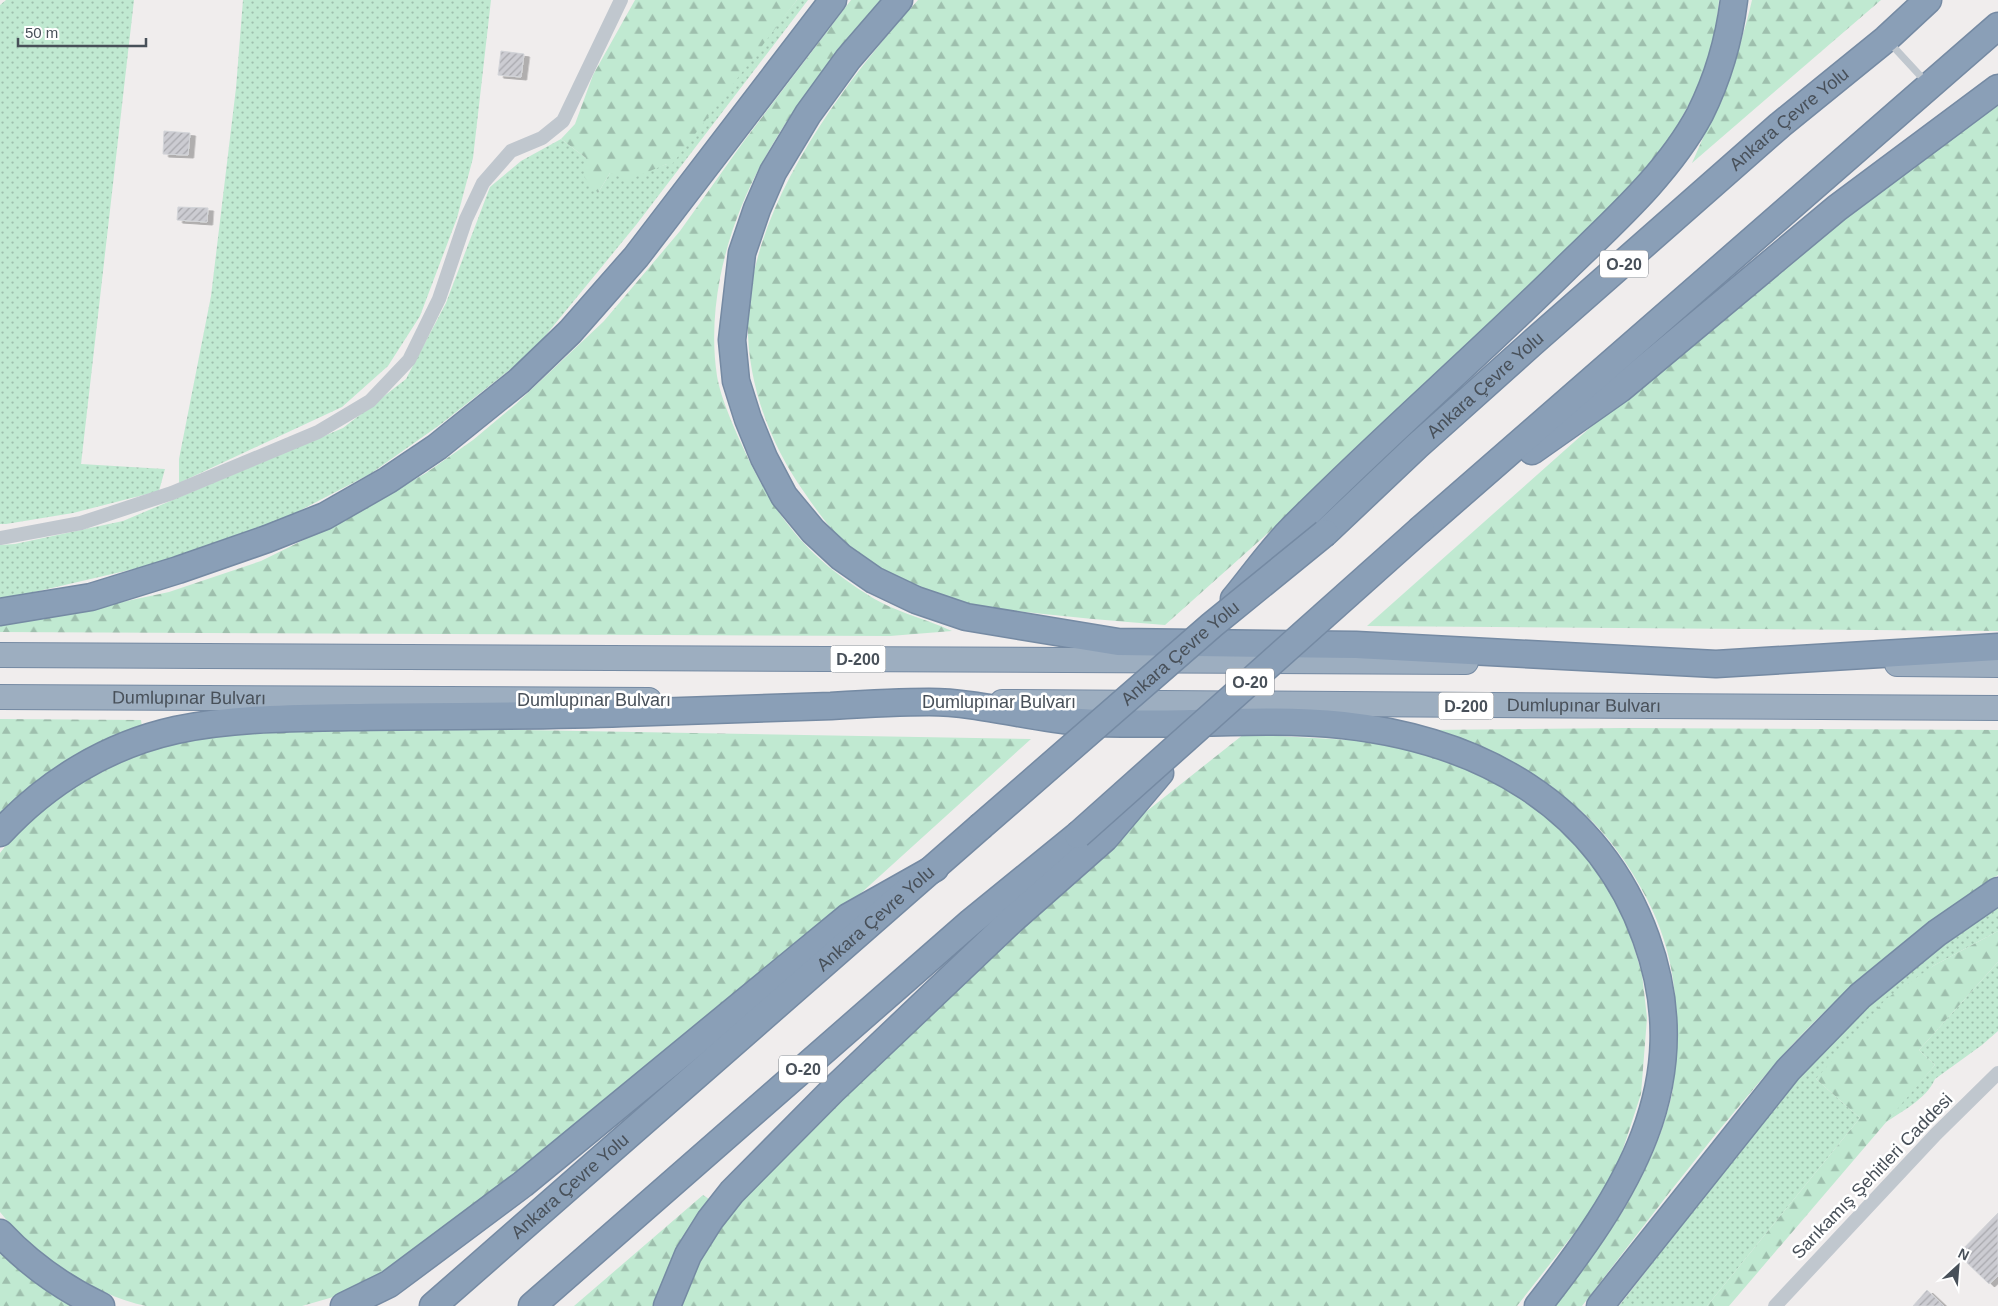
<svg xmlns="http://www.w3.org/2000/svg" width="1998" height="1306" viewBox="0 0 1998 1306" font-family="Arial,sans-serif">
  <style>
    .grass { fill: url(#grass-dots) }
    .forest { fill: url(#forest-firs) }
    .building { fill: url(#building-hatch); stroke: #d2d4d8; filter: url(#shadow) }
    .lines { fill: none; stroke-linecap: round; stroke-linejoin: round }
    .trunk-casing { stroke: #758aa3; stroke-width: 26 }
    .motorway-casing { stroke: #758aa3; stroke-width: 29 }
    .service { stroke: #c0c7ce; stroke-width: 7 }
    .minor { stroke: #c0c7ce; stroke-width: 14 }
    .trunk { stroke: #9daec0; stroke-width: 24 }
    .motorway { stroke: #8a9fb7; stroke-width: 26 }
    .motorway-bridge-casing { stroke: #758aa3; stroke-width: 29; stroke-linecap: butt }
    .motorway-bridge { stroke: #8a9fb7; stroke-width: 26 }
    .labels { text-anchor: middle; stroke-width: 5; stroke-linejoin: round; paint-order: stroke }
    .shield { fill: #fff; stroke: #7f848b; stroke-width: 1 }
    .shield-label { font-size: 16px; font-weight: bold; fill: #485059 }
    .street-label { font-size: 18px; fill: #485059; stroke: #fff }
  </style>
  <defs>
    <pattern id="grass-dots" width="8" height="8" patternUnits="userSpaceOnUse" patternTransform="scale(1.25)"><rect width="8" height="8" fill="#c0e9d1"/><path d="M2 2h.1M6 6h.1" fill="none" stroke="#9ebfad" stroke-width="1.8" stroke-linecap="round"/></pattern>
    <pattern id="forest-firs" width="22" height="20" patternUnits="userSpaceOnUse" patternTransform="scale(1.25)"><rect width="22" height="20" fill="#c0e9d1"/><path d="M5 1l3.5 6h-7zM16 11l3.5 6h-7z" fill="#9ebfad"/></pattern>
    <pattern id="building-hatch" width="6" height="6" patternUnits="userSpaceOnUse" patternTransform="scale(1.25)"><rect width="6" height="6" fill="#ccccd2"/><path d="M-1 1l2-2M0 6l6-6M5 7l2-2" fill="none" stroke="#a8a8ad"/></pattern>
    <filter id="shadow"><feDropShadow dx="5.5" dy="3" stdDeviation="0" flood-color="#0004"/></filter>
  </defs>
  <rect width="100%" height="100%" fill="#f0eded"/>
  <path class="grass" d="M 6,0 L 134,0 L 81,464 L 165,469 L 159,491 L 73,513 L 6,524 L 0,524 L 0,5 Z
    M 243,0 L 491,0 L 473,158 L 457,218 L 420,316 L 388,366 L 342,407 L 179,483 L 179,459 L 211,296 L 236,88 Z
    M 797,0 L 808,0 L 636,225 L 532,352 L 441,424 L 370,474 L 276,523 L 151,565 L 0,600 L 0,545 L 15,544 L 123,521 L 343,428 L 406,379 L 446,303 L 490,187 L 521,161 L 561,139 L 586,158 L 598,193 L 610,173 L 658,167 L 667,164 Z
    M 1998,908 L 1998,931 L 1933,966 L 1816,1079 L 1860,1118 L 1707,1306 L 1619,1306 C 1698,1206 1771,1100 1863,1011 C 1904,972 1950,938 1998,908 Z
    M 1998,962 L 1998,1031 L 1982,1045 L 1935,1079 C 1926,1100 1900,1112 1882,1125 L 1935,1065 L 1919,1050 Z"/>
  <path class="forest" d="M 635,0 L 797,0 L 670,167 L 667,164 L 628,180 L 610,173 L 598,193 L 584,177 L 586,158 L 561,139 L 575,124 L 593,75 Z
    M 851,0 L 881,0 C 810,85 742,166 720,278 C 714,310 712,343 717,376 C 721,400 736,432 746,454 C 776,517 806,555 865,593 C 891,611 924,618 952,631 L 890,636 L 0,632 L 0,624 L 66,614 L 169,592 L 261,561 L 342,521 L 426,473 L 473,440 L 516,404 L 604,321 L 680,231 L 744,141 Z
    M 918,0 L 1719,0 L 1715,37 L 1696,91 L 1671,137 L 1604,217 L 1296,508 L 1165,625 C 1113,621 1060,616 1008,610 C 989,608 968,608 950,603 C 915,591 877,572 850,547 C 832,532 817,511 804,492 C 766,439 742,368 749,302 C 761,192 847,79 918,0 Z
    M 1752,0 L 1881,0 L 1692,163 C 1716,109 1739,58 1752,0 Z
    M 1998,98 L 1998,631 L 1367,626 L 1592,426 L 1738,302 Z
    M 0,719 L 141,720 L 142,727 C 87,752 44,770 0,813 Z
    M 349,727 L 1031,739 L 860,894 L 643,1073 L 421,1251 L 347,1293 L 302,1306 L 146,1306 C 91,1294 34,1255 0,1212 L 0,853 L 24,822 L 89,774 L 146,749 L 217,736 Z
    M 1625,728 L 1998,730 L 1998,875 C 1924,924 1852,980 1791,1046 C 1717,1128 1650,1218 1582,1306 L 1553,1306 C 1605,1245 1654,1173 1672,1094 C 1675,1079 1674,1061 1675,1045 C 1679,993 1671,946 1647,899 C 1630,866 1608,834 1580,810 C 1535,771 1481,752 1427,730 Z
    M 1244,734 L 1403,743 L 1482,773 L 1548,815 L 1576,843 L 1606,883 L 1628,928 L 1642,974 L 1647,1018 L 1641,1094 L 1617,1167 L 1593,1209 L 1517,1306 L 680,1306 L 699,1256 L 748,1189 L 1123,830 Z
    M 1998,931 L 1998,962 L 1919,1050 L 1935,1065 L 1729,1306 L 1707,1306 L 1860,1118 L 1816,1079 L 1886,999 L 1933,966 Z
    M 703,1195 L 709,1199 L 679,1251 L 657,1306 L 574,1306 Z
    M 0,1254 L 34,1282 L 72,1306 L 0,1306 Z"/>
  <path class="building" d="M 501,51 L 524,54 L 521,77 L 498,75 Z
    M 164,131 L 190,133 L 188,155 L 163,154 Z
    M 178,207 L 208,208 L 207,222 L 177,220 Z
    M 1998,1213 L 1998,1276 L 1989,1284 L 1958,1254 Z
    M 1927,1290 L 1944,1306 L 1913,1306 Z"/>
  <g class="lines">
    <g class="trunk-casing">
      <g id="trunk">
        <path d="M 0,655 L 1466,662"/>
        <path d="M 1897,664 L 1998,665"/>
        <path id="s1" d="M 0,697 L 649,700"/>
        <path id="s2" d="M 1002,702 L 1998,708"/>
      </g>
    </g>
    <g class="motorway-casing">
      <g id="motorway">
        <path d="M 899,0 L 848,59 L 808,114 L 773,172 L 757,209 L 742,253 L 732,340 L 736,381 L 748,419 L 764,458 L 784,496 L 813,531 L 841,557 L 874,580 L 916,600 L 966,617 L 1118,642 L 1356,645 L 1716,664 L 1998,647"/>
        <path d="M 1532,451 L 1620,389 L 1837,208 L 1998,88"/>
        <path d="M 1421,529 L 1998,26"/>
        <path id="s3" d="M 1325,533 L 1417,446 L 1531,344 L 1780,125 L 1886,39 L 1928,0"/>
        <path d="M 1234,599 C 1253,576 1271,550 1292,529 C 1380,440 1475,358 1564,270 C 1612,223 1668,174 1700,114 C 1718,78 1729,40 1734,0"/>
        <path d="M 0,612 L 91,597 L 178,570 L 267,539 L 325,516 L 388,480 L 437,447 L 519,381 L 570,332 L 636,257 L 833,0"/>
        <path d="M 0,833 C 47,782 108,745 176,730 C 233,718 292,718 350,717 C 441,715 532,717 623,713 C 692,711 762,708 831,706 C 863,704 896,702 929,702 C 979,702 1030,718 1080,722 C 1167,728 1256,716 1343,725 C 1479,740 1598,804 1646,938 C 1699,1084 1625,1195 1538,1306"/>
        <path d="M 0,1233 C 29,1264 63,1288 101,1306"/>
        <path d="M 344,1306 L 389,1284 L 523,1184 L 848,917 L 935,868"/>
        <path id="s4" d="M 433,1306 L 980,827"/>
        <path d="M 532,1306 L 971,922 L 1078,835"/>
        <path d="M 667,1306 L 688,1255 L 710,1220 L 732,1192 L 832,1091 L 1012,920 L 1105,838 L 1160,773"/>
        <path d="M 1600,1306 L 1788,1070 L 1860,996 L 1937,933 L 1998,891"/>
      </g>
    </g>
    <path class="service" d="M 1889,42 L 1926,82"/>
    <path class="minor" d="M 0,538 L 81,523 L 172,493 L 318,432 L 370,401 L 409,360 L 439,299 L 466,219 L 483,183 L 511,151 L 542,138 L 563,121 L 621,0
      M 1775,1306 L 1936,1134 L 1998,1073"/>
    <use href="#trunk" class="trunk"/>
    <use href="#motorway" class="motorway"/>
    <g class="motorway-bridge-casing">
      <g id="motorway-bridge">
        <path id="s5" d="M 980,827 L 1212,625 L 1325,533"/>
        <path d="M 1078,835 L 1421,529"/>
      </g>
    </g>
    <use href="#motorway-bridge" class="motorway-bridge"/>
  </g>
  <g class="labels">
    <g class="shield">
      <rect x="1600" y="250.5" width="48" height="27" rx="4"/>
      <rect x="830.5" y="645.5" width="55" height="27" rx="4"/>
      <rect x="1226" y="668.5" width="48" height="27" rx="4"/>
      <rect x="1438.5" y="692.5" width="55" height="27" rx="4"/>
      <rect x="779" y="1055.5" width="48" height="27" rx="4"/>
    </g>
    <g class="shield-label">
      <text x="1624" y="270">O-20</text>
      <text x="858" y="665">D-200</text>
      <text x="1250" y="688">O-20</text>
      <text x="1466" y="712">D-200</text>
      <text x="803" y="1075">O-20</text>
    </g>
    <g class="street-label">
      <text dy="6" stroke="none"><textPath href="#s3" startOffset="622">Ankara Çevre Yolu</textPath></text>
      <text dy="6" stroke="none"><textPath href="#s3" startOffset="218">Ankara Çevre Yolu</textPath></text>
      <text dy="6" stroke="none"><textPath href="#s5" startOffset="265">Ankara Çevre Yolu</textPath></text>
      <text dy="6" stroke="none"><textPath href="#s1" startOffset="189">Dumlupınar Bulvarı</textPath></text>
      <text x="594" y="706">Dumlupınar Bulvarı</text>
      <text x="999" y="708">Dumlupınar Bulvarı</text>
      <text dy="6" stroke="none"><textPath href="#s2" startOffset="582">Dumlupınar Bulvarı</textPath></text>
      <text dy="6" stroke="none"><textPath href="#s4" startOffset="588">Ankara Çevre Yolu</textPath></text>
      <text transform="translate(1872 1176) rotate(-46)" y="6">Sarıkamış Şehitleri Caddesi</text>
      <text dy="6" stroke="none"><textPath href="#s4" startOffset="182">Ankara Çevre Yolu</textPath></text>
    </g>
  </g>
  <g transform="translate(1958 1266) rotate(26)" stroke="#ffffff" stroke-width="4" paint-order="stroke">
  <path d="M0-4L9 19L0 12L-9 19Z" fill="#485059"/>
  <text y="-8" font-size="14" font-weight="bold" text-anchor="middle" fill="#485059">N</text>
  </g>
  <path d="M18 38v8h128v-8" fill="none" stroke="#485059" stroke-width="2.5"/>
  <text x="25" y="38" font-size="15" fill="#485059" stroke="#ffffff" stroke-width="4" paint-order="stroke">50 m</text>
</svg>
